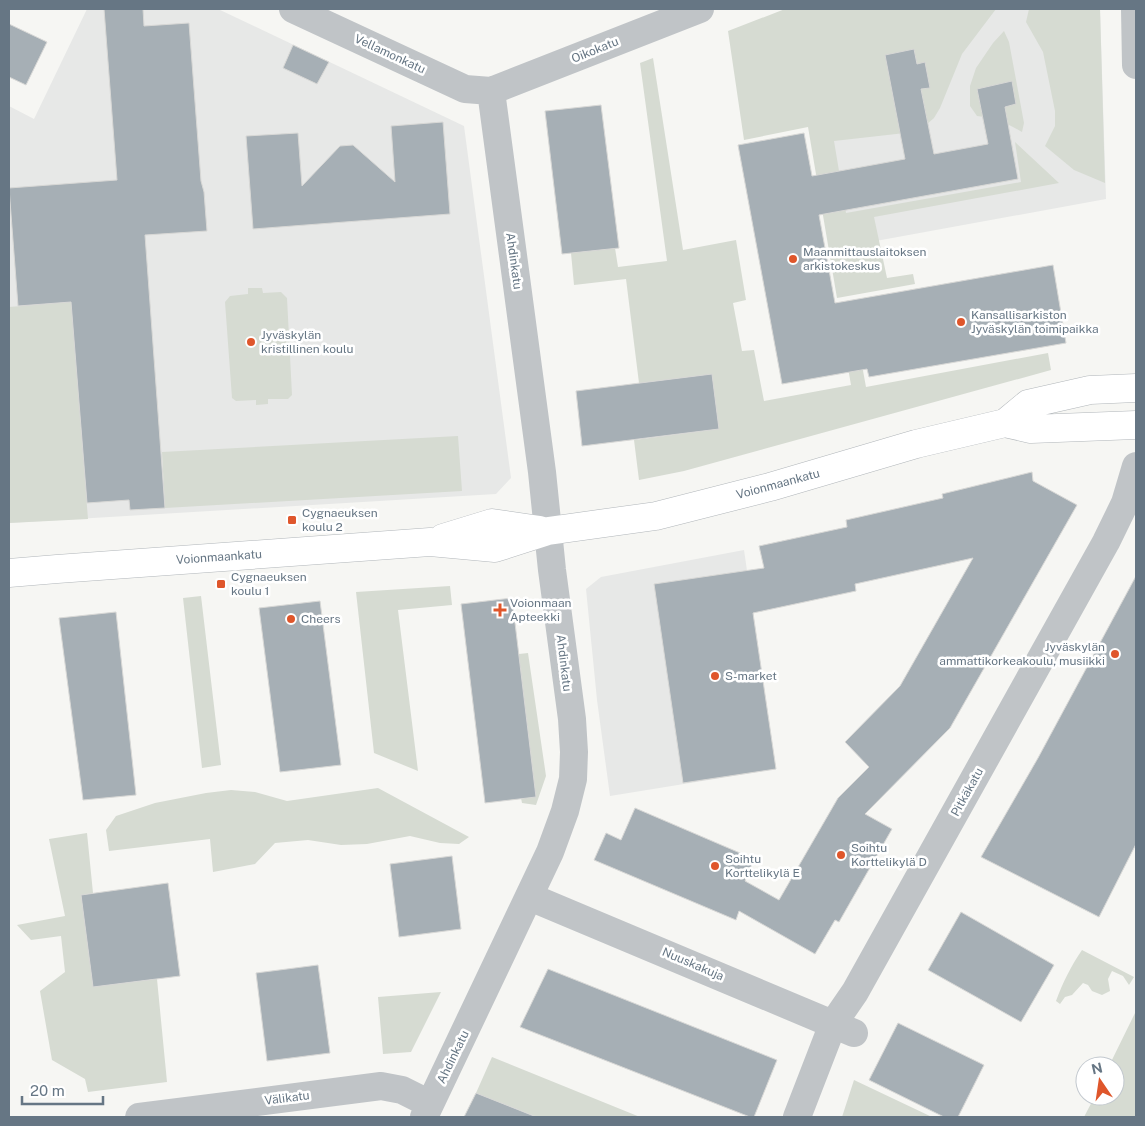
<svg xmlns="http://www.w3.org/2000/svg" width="1145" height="1126" viewBox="0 0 1145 1126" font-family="'Public Sans',sans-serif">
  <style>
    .built { fill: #e7e8e7 }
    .green { fill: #d6dbd2 }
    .building { fill: #a6afb5; stroke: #d8d8d6 }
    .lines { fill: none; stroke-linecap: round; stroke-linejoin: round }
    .major-casing { stroke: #b1b6ba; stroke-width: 29 }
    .minor { stroke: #c0c4c7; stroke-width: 28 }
    .major { stroke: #fff; stroke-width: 28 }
    .poi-dot { fill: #df562b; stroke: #fff; stroke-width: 2 }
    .labels { text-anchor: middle; stroke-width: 5; stroke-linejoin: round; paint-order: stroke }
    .street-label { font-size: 12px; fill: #667684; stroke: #fff }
    .poi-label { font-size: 12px; fill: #667684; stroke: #fff; text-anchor: start }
  </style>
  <rect width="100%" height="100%" fill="#f6f6f3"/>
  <path class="built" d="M 87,9 L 218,9 L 464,126 L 511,478 L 496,494 L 9,523 L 9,106 L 34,119 Z
    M 799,9 L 1100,9 L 1106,199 L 843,247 Z
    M 744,550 L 776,769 L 610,796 L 597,700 L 586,589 L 601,577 Z"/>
  <path class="green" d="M 785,9 L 996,9 L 962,54 L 940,108 L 934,118 L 926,125 L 905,133 L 834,141 L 846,213 L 1021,182 L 1015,142 L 1059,183 L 874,217 L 887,278 L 913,274 L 915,284 L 837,298 L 808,127 L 744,140 L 728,31 Z
    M 1029,9 L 1100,9 L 1105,183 L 1074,170 L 1045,146 L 1055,126 L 1055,111 L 1043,52 L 1026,22 Z
    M 1004,31 L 1009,42 L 1024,123 L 1022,132 C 1007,123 994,118 977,116 L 970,106 L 970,86 L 976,68 L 993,43 Z
    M 653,58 L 683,250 L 736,240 L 746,300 L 733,303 L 742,351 L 754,350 L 764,401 L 851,385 L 843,339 L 857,338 L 866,387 L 1048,353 L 1051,370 L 684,471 L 639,480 L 634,440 L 719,429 L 712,374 L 639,383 L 626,279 L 574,285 L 571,253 L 615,248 L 618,267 L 667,261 L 640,63 Z
    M 248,288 L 262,288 L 263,293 L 281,292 L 287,298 L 292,395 L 288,399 L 268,399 L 268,404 L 256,405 L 256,400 L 236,401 L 232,398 L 225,302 L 230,296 L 248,294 Z
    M 71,302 L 88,519 L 9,523 L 9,307 Z
    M 458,436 L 462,491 L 165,508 L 162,452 Z
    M 450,586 L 452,605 L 398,610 L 418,771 L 374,753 L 356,592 Z
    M 201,596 L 221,765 L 202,768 L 183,598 Z
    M 528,653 L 546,776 L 536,805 L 522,803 L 521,798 L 519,654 Z
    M 378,788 L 469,837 L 459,844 L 440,843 L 410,836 L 367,844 L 341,845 L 308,840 L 275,843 L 255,864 L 213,872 L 210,839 L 109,851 L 106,830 L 116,816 L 155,803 L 206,793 L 231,790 L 255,792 L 287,801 Z
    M 87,833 L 93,893 L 81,895 L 93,987 L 157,979 L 167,1082 L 88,1092 L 85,1079 L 52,1060 L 40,991 L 65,972 L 61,936 L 31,940 L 17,925 L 65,916 L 49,839 Z
    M 1082,950 L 1134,977 L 1129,985 L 1123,976 L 1112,971 L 1108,979 L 1110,991 L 1102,995 L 1092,991 L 1088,985 L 1083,983 L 1072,995 L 1065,997 L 1060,1004 L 1056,1001 C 1063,982 1071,966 1082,950 Z
    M 441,992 L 411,1052 L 383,1054 L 378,997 Z
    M 1136,1011 L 1136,1117 L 1084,1117 L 1095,1096 L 1115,1096 L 1115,1066 L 1109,1066 Z
    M 492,1057 L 640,1117 L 537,1117 L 476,1093 Z
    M 854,1080 L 932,1117 L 842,1117 Z"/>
  <path class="building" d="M 104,9 L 143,9 L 144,26 L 189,23 L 201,181 L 204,192 L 207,231 L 145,235 L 165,508 L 130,510 L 129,500 L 87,503 L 71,302 L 18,306 L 9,188 L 117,180 Z
    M 9,24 L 47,42 L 26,85 L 9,77 Z
    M 293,45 L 329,62 L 317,84 L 283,68 Z
    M 914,49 L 917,64 L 925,62 L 930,88 L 921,89 L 934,154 L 988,144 L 977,89 L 1012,81 L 1016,104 L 1005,107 L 1018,179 L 819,215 L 835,303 L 1053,265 L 1066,343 L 869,377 L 867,369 L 782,384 L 738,145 L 804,133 L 812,176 L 905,159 L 885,55 Z
    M 601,105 L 619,248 L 562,254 L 545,111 Z
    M 443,122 L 450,214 L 253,229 L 246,136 L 298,133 L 302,186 L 340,146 L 353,145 L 395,182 L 391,126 Z
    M 712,374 L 719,429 L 582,446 L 576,391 Z
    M 1032,472 L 1033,481 L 1077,505 L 950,728 L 865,814 L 892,829 L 839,922 L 835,920 L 815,954 L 739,911 L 736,920 L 594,860 L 606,833 L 621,840 L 635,808 L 754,859 L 745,881 L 779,900 L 838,798 L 869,767 L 845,742 L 900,686 L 973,558 L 855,584 L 856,591 L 753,613 L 776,769 L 683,783 L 654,584 L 764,568 L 759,546 L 847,527 L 846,520 L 943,498 L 942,494 Z
    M 1136,576 L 1136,844 L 1099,917 L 981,857 L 1038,758 Z
    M 512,598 L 536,797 L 485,803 L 461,604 Z
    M 320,601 L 341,765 L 280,772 L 259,608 Z
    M 116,612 L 136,795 L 83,800 L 59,618 Z
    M 452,856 L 461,929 L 399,937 L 390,864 Z
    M 168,883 L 180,976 L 93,987 L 81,895 Z
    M 961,912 L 1054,965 L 1021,1022 L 928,970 Z
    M 318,965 L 330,1053 L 267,1061 L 256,973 Z
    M 548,969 L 777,1060 L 754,1117 L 750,1117 L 520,1027 Z
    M 898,1023 L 984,1065 L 958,1117 L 944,1117 L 869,1080 Z
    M 476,1093 L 534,1116 L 534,1117 L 464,1117 Z"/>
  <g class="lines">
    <g class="major-casing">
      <path id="major" d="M 1005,423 L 1031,429 L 1136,425
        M 443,538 L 492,523 L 540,530
        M 9,573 L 57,569 L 430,542 L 495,548 L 548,531 L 656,516 L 770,487 L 916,444 L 1005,423 L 1028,404 L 1090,390 L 1136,388"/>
    </g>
    <path class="minor" d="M 293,9 L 465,89 L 491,91 L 700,9
      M 1135,9 L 1136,65
      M 530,897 L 854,1033
      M 139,1117 L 381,1086 L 402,1090 L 430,1104
      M 424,1117 L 550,852 L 565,811 L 573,779 L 574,752 L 572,719 L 552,570 L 542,472 L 491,91
      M 797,1117 L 833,1024 L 855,992 L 1106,542 L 1125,503 L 1136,466"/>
    <use href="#major" class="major"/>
  </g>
  <g class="poi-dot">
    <circle cx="793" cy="259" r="5"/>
    <circle cx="961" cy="322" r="5"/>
    <circle cx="251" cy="342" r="5"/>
    <rect x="287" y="515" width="10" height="10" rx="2.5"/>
    <rect x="216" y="579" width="10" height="10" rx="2.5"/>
    <path d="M497.5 602.5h5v5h5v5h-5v5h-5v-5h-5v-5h5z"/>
    <circle cx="291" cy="619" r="5"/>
    <circle cx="1115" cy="654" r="5"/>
    <circle cx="715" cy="676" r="5"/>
    <circle cx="841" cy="855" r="5"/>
    <circle cx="715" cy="866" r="5"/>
  </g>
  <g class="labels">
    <g class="street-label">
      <text transform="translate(595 50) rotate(-22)" y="4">Oikokatu</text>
      <text transform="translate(390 54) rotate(25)" y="4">Vellamonkatu</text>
      <text transform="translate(514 261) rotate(82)" y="4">Ahdinkatu</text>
      <text transform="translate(778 484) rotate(-15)" y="4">Voionmaankatu</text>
      <text transform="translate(219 557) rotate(-4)" y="4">Voionmaankatu</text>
      <text transform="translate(564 663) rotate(83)" y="4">Ahdinkatu</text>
      <text transform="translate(967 792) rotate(-61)" y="4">Pitkäkatu</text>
      <text transform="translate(693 964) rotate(23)" y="4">Nuuskakuja</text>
      <text transform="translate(453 1057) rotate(-64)" y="4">Ahdinkatu</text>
      <text transform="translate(287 1098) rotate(-7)" y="4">Välikatu</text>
    </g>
    <g class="poi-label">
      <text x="803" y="256">Maanmittauslaitoksen<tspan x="803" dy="14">arkistokeskus</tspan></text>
      <text x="971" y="319">Kansallisarkiston<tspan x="971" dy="14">Jyväskylän toimipaikka</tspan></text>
      <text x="261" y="339">Jyväskylän<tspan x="261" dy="14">kristillinen koulu</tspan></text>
      <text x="302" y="517">Cygnaeuksen<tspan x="302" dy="14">koulu 2</tspan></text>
      <text x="231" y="581">Cygnaeuksen<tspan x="231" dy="14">koulu 1</tspan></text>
      <text x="510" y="607">Voionmaan<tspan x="510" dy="14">Apteekki</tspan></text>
      <text x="301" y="623">Cheers</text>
      <text x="1105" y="651" text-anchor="end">Jyväskylän<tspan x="1105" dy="14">ammattikorkeakoulu, musiikki</tspan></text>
      <text x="725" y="680">S-market</text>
      <text x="851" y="852">Soihtu<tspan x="851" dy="14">Korttelikylä D</tspan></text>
      <text x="725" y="863">Soihtu<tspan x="725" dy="14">Korttelikylä E</tspan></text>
    </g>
  </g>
  <rect width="1145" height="1126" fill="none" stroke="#667684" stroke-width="20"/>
  <g transform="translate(1100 1081) rotate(347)"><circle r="24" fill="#ffffff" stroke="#c2c8ce"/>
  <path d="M0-4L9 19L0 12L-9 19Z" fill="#df562b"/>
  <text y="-8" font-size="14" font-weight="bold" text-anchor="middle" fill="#667684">N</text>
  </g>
  <path d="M22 1096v8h81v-8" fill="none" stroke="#667684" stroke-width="2.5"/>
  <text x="30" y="1096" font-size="15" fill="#667684" stroke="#ffffff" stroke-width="4" paint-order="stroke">20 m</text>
</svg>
